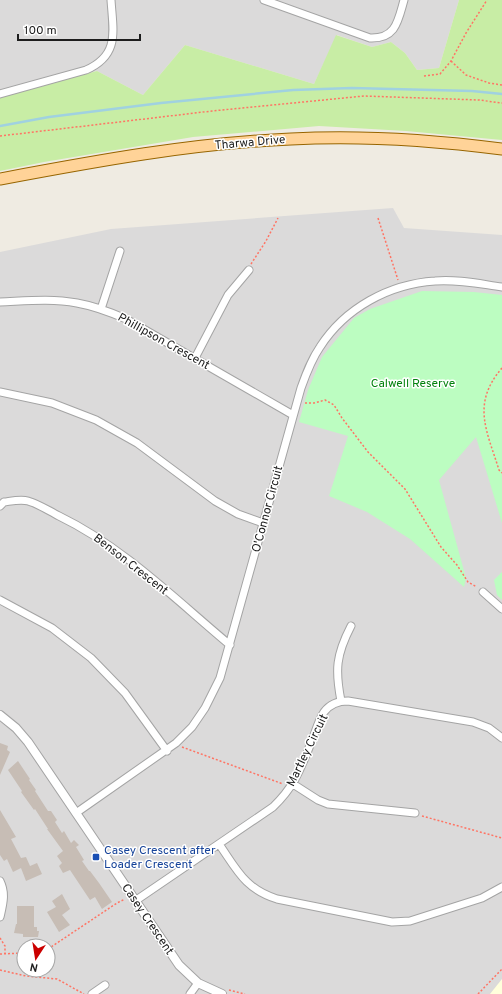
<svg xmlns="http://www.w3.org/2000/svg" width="502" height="994" viewBox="0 0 502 994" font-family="Overpass,sans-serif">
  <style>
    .residential { fill: #dbdada; fill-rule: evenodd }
    .education { fill: #ffffdc }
    .grass { fill: #c8eda5 }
    .park { fill: #bcfdc1 }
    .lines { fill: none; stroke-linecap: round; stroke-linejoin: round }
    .stream { stroke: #a0d1e0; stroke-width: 2.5 }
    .building { fill: #c7bdb5 }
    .minor-casing { stroke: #a4a4a4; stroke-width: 9 }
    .tertiary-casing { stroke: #a4a4a4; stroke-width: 10 }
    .primary-casing { stroke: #976500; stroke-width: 13 }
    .path { stroke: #ff7464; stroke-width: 1.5; stroke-dasharray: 2 2; stroke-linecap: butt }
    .minor { stroke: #fff; stroke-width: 7 }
    .tertiary { stroke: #fff; stroke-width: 8 }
    .primary { stroke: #ffd398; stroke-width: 11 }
    .transit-dot { fill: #1a4fb4; stroke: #fff; stroke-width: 1.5 }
    .labels { text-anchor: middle; stroke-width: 3; stroke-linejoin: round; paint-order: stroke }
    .street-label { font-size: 12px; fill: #1d1d1d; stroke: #fff }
    .park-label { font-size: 12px; fill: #04820f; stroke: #fff }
    .transit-label { font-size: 12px; fill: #164399; stroke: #fff; text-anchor: start }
  </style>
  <rect width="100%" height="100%" fill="#efebe2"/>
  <path class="residential" d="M 0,0 L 459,0 L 439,68 L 417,70 L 405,53 L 391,42 L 372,47 L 337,35 L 314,84 L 185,45 L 143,95 L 97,71 L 0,97 Z
    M 393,208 L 404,228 L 502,235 L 502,994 L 0,994 L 0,252 L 111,229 ZM 24,946 L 48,946 L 48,970 L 24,970 Z"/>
  <path class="education" d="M 502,979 L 502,994 L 490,994 Z"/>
  <path class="grass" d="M 459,0 L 502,0 L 502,140 L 406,131 L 319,126 L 193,137 L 44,162 L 0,171 L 0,97 L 97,71 L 143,95 L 185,45 L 314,84 L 336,35 L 372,47 L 391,42 L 405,53 L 417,70 L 439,68 Z"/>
  <path class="park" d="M 422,291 L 474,292 L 502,295 L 502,523 L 476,437 L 439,480 L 466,578 L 464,587 L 410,539 L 367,512 L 329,496 L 348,436 L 299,422 L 308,390 L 322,357 L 354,318 L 370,309 Z
    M 502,572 L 502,600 L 497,595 L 494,580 Z"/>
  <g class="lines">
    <path class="stream" d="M 0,126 L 49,117 L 161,103 L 293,90 L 352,88 L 472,91 L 502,94"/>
  </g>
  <path class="building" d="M 0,743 L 8,746 L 7,750 L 10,752 L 0,775 Z
    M 18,761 L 30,779 L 29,780 L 36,790 L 35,791 L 48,811 L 51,811 L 57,820 L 55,822 L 62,833 L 64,831 L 71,843 L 74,840 L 79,845 L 76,847 L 84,860 L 82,861 L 89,871 L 90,871 L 99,883 L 112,902 L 102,909 L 95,897 L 90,900 L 70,870 L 63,873 L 59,866 L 62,863 L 57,856 L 63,851 L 47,829 L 48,829 L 35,809 L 34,810 L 21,792 L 22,791 L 8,770 Z
    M 0,810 L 16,837 L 11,839 L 21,858 L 26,857 L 30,866 L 37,863 L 42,874 L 26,881 L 21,868 L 13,872 L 7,859 L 4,861 L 0,855 Z
    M 62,894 L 70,909 L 62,915 L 70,925 L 59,932 L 47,912 L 56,907 L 52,901 Z
    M 17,906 L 34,906 L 34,927 L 37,927 L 37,931 L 39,931 L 38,937 L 23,937 L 23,934 L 14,933 L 16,924 L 17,924 Z"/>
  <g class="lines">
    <g class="minor-casing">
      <path id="minor" d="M 264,0 L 370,38 C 396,39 398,21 404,0
        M 0,94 L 86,70 C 120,55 113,31 111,0
        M 0,302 C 25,301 51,298 77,303 C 94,306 110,312 126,319 L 293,415
        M 101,309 L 120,251
        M 195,358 L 228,295 L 249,270
        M 0,392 L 52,403 L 96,420 L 137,443 L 215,501 L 238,514 L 263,523
        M 0,506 L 4,502 C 12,501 21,499 28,501 C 39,504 49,511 59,516 C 123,547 175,599 230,645
        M 483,592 L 502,609
        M 0,600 L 52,628 L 91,658 L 125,693 L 167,751
        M 341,701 C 335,670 336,655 351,626
        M 293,784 L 318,800 L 328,804 L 415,813
        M 76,813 L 176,743 L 192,727 L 205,708 L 220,678 L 301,388 C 306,374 311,360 320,347 C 345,308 389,284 435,281 C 457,279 480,284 502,287
        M 219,844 C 237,870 245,889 277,899 L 392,922 L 410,921 L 482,898 L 502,887
        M 0,881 C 6,893 3,904 0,917
        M 135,901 L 273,807 C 296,785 301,767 313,738 C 316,730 319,719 324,712 C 330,704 338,701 348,701 L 473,722 L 489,728 L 502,738
        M 92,994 L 105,985
        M 190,994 L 198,983"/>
    </g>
    <g class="tertiary-casing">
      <path id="tertiary" d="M 0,715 L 16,728 L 28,742 L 179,965 L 198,983 L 222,994"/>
    </g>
    <g class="primary-casing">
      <path id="primary" d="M 0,179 C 96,161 193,143 291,139 C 361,135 432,140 502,149"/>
    </g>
    <path class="path" d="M 451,61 L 466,75 L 489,83 L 502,85
      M 424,76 L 440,74 L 451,61 L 466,33 L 487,0
      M 0,136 L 212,111 L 364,96 L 479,100 L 502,103
      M 378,218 L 398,280
      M 251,264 L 266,241 L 278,218
      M 502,368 C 471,404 487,431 499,470 L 502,473
      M 305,403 L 314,403 L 325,400 L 334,405 L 342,418 L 368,452 L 405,489 L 441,547 L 457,565 L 468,582 L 477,587
      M 182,747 L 283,784
      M 422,816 L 502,838
      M 0,938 L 5,946 L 5,954
      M 48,949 L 117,903 L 125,899
      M 0,954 L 24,953
      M 0,970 L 26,976 L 57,979 L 84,994
      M 229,990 L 245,994
      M 478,994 L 502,969"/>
    <use href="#minor" class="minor"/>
    <use href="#tertiary" class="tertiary"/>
    <use href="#primary" class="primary"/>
  </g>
  <rect class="transit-dot" x="92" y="853" width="8" height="8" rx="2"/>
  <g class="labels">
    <g class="street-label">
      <text transform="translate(250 142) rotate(-5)" y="4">Tharwa Drive</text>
      <text transform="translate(164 341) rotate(29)" y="4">Phillipson Crescent</text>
      <text transform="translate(267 509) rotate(-75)" y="4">O'Connor Circuit</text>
      <text transform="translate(131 564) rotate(38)" y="4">Benson Crescent</text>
      <text transform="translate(307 750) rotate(-64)" y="4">Martley Circuit</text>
      <text transform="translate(148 919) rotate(56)" y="4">Casey Crescent</text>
    </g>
    <g class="park-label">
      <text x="413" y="387">Calwell Reserve</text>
    </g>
    <g class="transit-label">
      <text x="104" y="854">Casey Crescent after<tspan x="104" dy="14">Loader Crescent</tspan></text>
    </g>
  </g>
  <g transform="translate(36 958) rotate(192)"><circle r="19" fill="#ffffff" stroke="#a5a5a5"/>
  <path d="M0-3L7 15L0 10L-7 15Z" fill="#cb0000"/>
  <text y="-6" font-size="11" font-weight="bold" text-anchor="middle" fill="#1d1d1d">N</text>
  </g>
  <path d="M18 34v6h122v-6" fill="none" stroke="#1d1d1d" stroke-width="2"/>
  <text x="24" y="34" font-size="12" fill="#1d1d1d" stroke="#ffffff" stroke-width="3" paint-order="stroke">100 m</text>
</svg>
